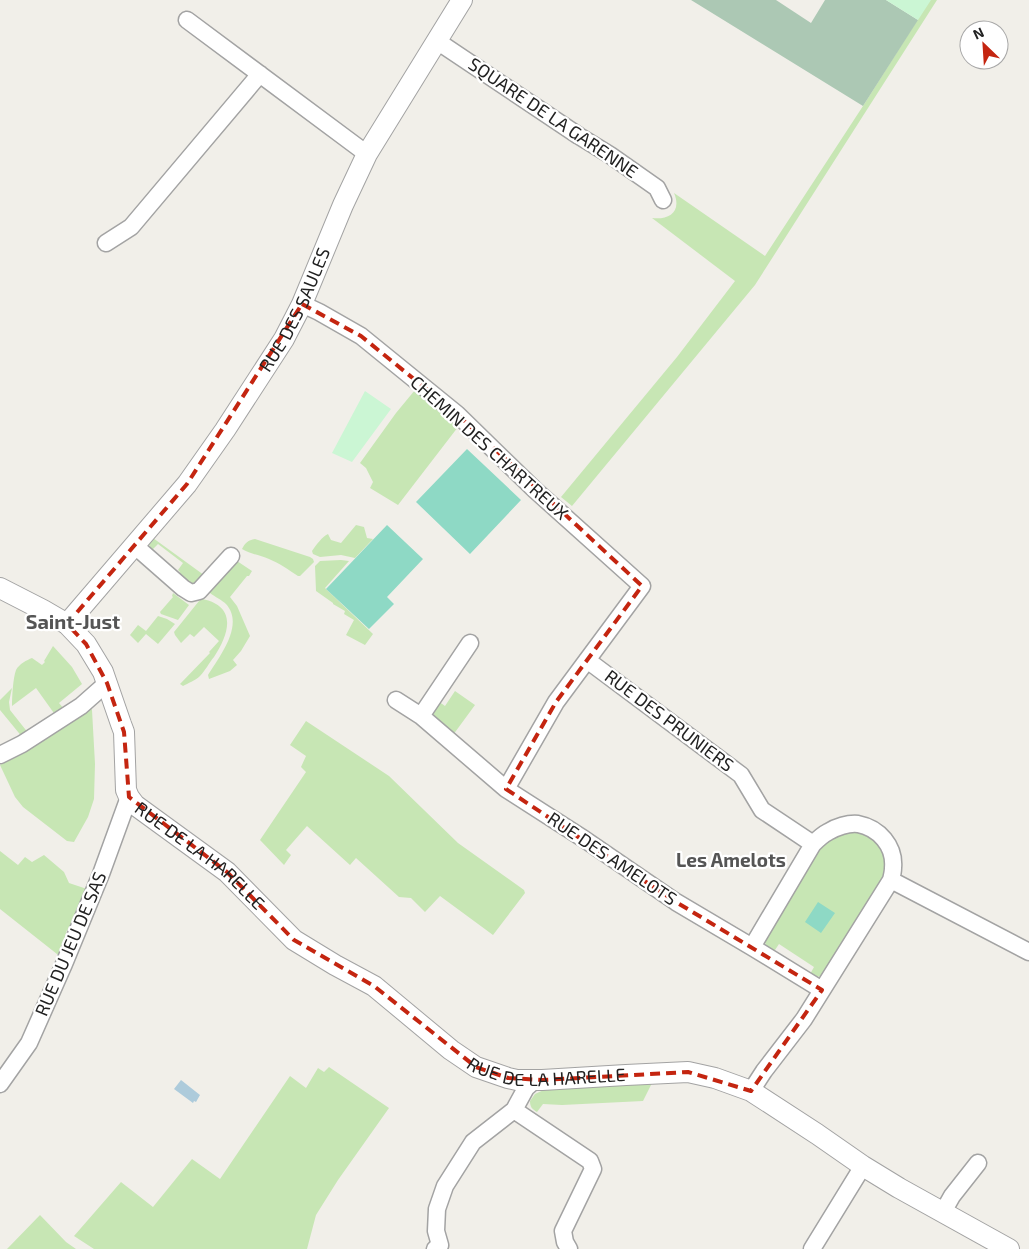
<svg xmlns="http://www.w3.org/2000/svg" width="1029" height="1249" viewBox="0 0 1029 1249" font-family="'Exo 2',sans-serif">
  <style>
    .grass { fill: #c7e6b4 }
    .cemetery { fill: #acc8b4 }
    .park { fill: #cbf6d4 }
    .pitch { fill: #8ed9c5 }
    .water { fill: #adcbdb }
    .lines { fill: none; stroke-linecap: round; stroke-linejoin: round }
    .minor-casing { stroke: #a3a3a3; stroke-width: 19 }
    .tertiary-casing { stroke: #a3a3a3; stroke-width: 22 }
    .minor { stroke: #fff; stroke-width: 16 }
    .tertiary { stroke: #fff; stroke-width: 20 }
    .marked { fill: none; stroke: #c42510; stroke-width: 4; stroke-dasharray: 10 6; stroke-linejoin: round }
    .labels { text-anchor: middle; stroke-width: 4.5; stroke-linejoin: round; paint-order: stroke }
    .street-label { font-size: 18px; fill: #222; stroke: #fff }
    .neighbourhood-label { font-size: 19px; font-weight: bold; fill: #555; stroke: #fff }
    .quarter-label { font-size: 20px; font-weight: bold; fill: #555; stroke: #fff }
  </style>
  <rect width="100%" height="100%" fill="#f1efe9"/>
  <path class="grass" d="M 930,0 L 937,0 L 755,285 L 572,506 L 561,497 L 677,357 L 735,281 L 652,218 C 669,220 682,212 674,193 L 765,256 L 863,106 Z
    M 415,390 L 450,419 L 458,427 L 398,505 L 370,488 L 373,482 L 366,468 L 360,463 L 396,413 Z
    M 356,525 L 364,527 L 367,538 L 373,539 L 355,558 L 341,555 L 320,557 L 313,554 L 312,551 C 316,545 322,537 328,534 L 331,540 L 341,543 Z
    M 153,538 L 208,578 L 191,587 L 180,576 L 180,572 L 178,570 L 183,563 L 158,544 L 152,550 L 148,543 Z
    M 255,539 L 310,557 L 313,559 L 314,562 L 300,576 L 298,576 C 289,570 279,563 269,559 C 260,555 250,554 242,549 C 245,543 248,540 255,539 Z
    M 234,559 L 252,571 L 249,576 L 247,576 L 230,597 L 237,606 L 250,636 L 241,651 L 233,660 L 237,665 L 230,671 L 209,679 L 208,675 C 219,657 245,625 226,604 C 222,600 215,597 210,593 L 210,587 Z
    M 341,560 L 349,561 L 325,588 L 373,634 L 365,645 L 346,635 L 354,620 L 344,614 L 345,611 L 333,604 L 333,603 L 316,591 L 315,566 L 320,561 Z
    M 173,593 L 189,605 L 178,620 L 161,614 L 160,612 L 173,597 L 172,596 Z
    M 202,599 C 238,606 229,634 214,657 C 209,663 205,671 200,676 C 195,681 188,683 183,686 L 180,684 L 210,653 L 209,652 L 219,641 L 204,627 L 194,637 L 190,634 L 181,643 L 175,635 L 174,632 L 199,601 Z
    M 158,616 L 167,619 L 175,624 L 158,644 L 146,634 L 138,643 L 130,635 L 138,625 L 146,631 Z
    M 53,646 L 72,667 L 82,684 L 59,703 L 64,709 L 56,716 L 36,688 L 12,706 C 12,697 13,678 16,670 C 19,664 27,660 32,658 L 42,665 L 45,662 L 44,661 Z
    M 12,688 L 9,702 L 10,710 L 29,734 L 23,738 L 0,710 L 0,700 Z
    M 455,691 L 475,705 L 453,735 L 434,717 L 433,711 L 438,701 L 445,706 Z
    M 90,706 L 92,710 L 95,764 L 94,799 L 88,817 L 74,842 L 67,841 L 23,807 L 15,797 L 0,765 L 45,738 Z
    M 306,721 L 389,776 L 458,843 L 524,890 L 525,893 L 493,935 L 440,896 L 425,912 L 411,898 L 399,897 L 356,858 L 350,865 L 307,826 L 286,850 L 291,855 L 284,865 L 260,840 L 306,772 L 301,767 L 306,756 L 290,745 Z
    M 851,827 L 881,841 L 889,869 L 823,976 L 815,977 L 809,976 L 814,967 L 779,944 L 773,953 L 766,946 L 765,942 L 822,843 Z
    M 0,851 L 18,865 L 25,857 L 32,862 L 44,855 L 64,872 L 69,883 L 90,890 L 74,928 L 67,930 L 63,943 L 66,949 L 62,958 L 0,909 Z
    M 329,1067 L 389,1108 L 338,1180 L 316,1215 L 307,1249 L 94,1249 L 74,1236 L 121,1182 L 153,1207 L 192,1159 L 220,1179 L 290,1076 L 306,1088 L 318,1068 L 324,1072 Z
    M 653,1081 L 643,1101 L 562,1105 L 543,1104 L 537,1112 C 532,1109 530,1107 530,1101 L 535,1094 L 548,1088 Z
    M 40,1215 L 66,1242 L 76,1249 L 7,1249 Z"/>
  <path class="cemetery" d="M 691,0 L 776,0 L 811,23 L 825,0 L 886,0 L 918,20 L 863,106 Z"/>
  <path class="park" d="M 886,0 L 931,0 L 918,20 Z
    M 365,391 L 391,409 L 352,462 L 332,453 Z"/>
  <path class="pitch" d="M 467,449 L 521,500 L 470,554 L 416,502 Z
    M 387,525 L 423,559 L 387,597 L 394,604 L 369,629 L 326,589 Z
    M 818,902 L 835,913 L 821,933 L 805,922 Z"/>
  <path class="water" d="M 181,1080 L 200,1095 L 196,1102 L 194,1101 L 193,1103 L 174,1089 Z"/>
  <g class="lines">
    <g class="minor-casing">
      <path id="minor" d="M 187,20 L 367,154
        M 437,41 L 579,136 L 610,155 L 657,188 L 663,200
        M 106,243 L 131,227 L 260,74
        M 302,304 L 319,312 L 361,336 L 457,414 L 535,490 L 642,586 L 556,702 L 506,789 L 584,839 L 676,902 L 752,947 L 822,990
        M 134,545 L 183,588 L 191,593 L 199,591 L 231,556
        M 587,660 L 741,775 L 762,810 L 813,844
        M 396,700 L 421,716 L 506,789
        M 421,716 L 470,643
        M 0,755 L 22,744 L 81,706 L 107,683
        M 891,880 L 1029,952
        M 0,1084 L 29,1043 L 64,964 L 101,874 L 129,797
        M 751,1091 L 764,1071 L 804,1019 L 891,880 C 892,876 893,872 893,868 C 895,846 879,828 858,824 C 848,823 836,827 828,832 C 822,835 817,840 813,844 L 752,947
        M 514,1110 L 590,1161 L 593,1169 L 563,1231 L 565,1242 L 569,1249
        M 943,1212 L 952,1196 L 978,1163
        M 435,1249 L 440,1245 L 436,1231 L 437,1209 L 445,1186 L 473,1142 L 514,1110 L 526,1088 L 535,1080
        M 812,1249 L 863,1166"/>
    </g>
    <g class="tertiary-casing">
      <g id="tertiary">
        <path id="s1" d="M 0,588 L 43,610 L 67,624 L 86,644 L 103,672 L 121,724 L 124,732 L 126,790 L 129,797 L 135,805 L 227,872 L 294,940 L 335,965 L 374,986 L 451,1050 L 476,1067 L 508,1078 L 517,1080 L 542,1080 L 626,1075 L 688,1072 L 715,1078 L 751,1091 L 817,1134 L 863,1166 L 899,1188 L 1009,1249"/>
        <path id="s2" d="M 67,624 L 187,484 L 225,430 L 284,339 L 302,304 L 343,205 L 367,154 L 462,0"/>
      </g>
    </g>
    <use href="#minor" class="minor"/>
    <use href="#tertiary" class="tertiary"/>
  </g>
  <path class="marked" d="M 302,304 L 361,336 L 457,414 L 642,586 L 556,702 L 506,789 L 676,902 L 822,990 L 751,1091 L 688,1072 L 542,1080 L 508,1078 L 476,1067 L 374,986 L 294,940 L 227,872 L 129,797 L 124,732 L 107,683 L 86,644 L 67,624 L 187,484 Z"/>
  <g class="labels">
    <g class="street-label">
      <text transform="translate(553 118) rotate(34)" y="6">SQUARE DE LA GARENNE</text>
      <text dy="6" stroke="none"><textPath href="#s2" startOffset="390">RUE DES SAULES</textPath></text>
      <text transform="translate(489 448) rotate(42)" y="6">CHEMIN DES CHARTREUX</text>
      <text transform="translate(669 721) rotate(37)" y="6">RUE DES PRUNIERS</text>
      <text dy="6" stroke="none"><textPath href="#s1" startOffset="358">RUE DE LA HARELLE</textPath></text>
      <text transform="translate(612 859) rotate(34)" y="6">RUE DES AMELOTS</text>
      <text transform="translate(71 944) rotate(-67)" y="6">RUE DU JEU DE SAS</text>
      <text dy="6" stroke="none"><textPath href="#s1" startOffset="779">RUE DE LA HARELLE</textPath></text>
    </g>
    <g class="neighbourhood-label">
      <text x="731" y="867">Les Amelots</text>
    </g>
    <g class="quarter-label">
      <text x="73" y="629">Saint-Just</text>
    </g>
  </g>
  <g transform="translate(984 45) rotate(335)"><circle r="24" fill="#ffffff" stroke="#a7a7a7"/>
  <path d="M0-4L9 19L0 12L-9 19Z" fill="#c42510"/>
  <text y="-8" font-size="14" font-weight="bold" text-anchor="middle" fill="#222222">N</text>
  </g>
</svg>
